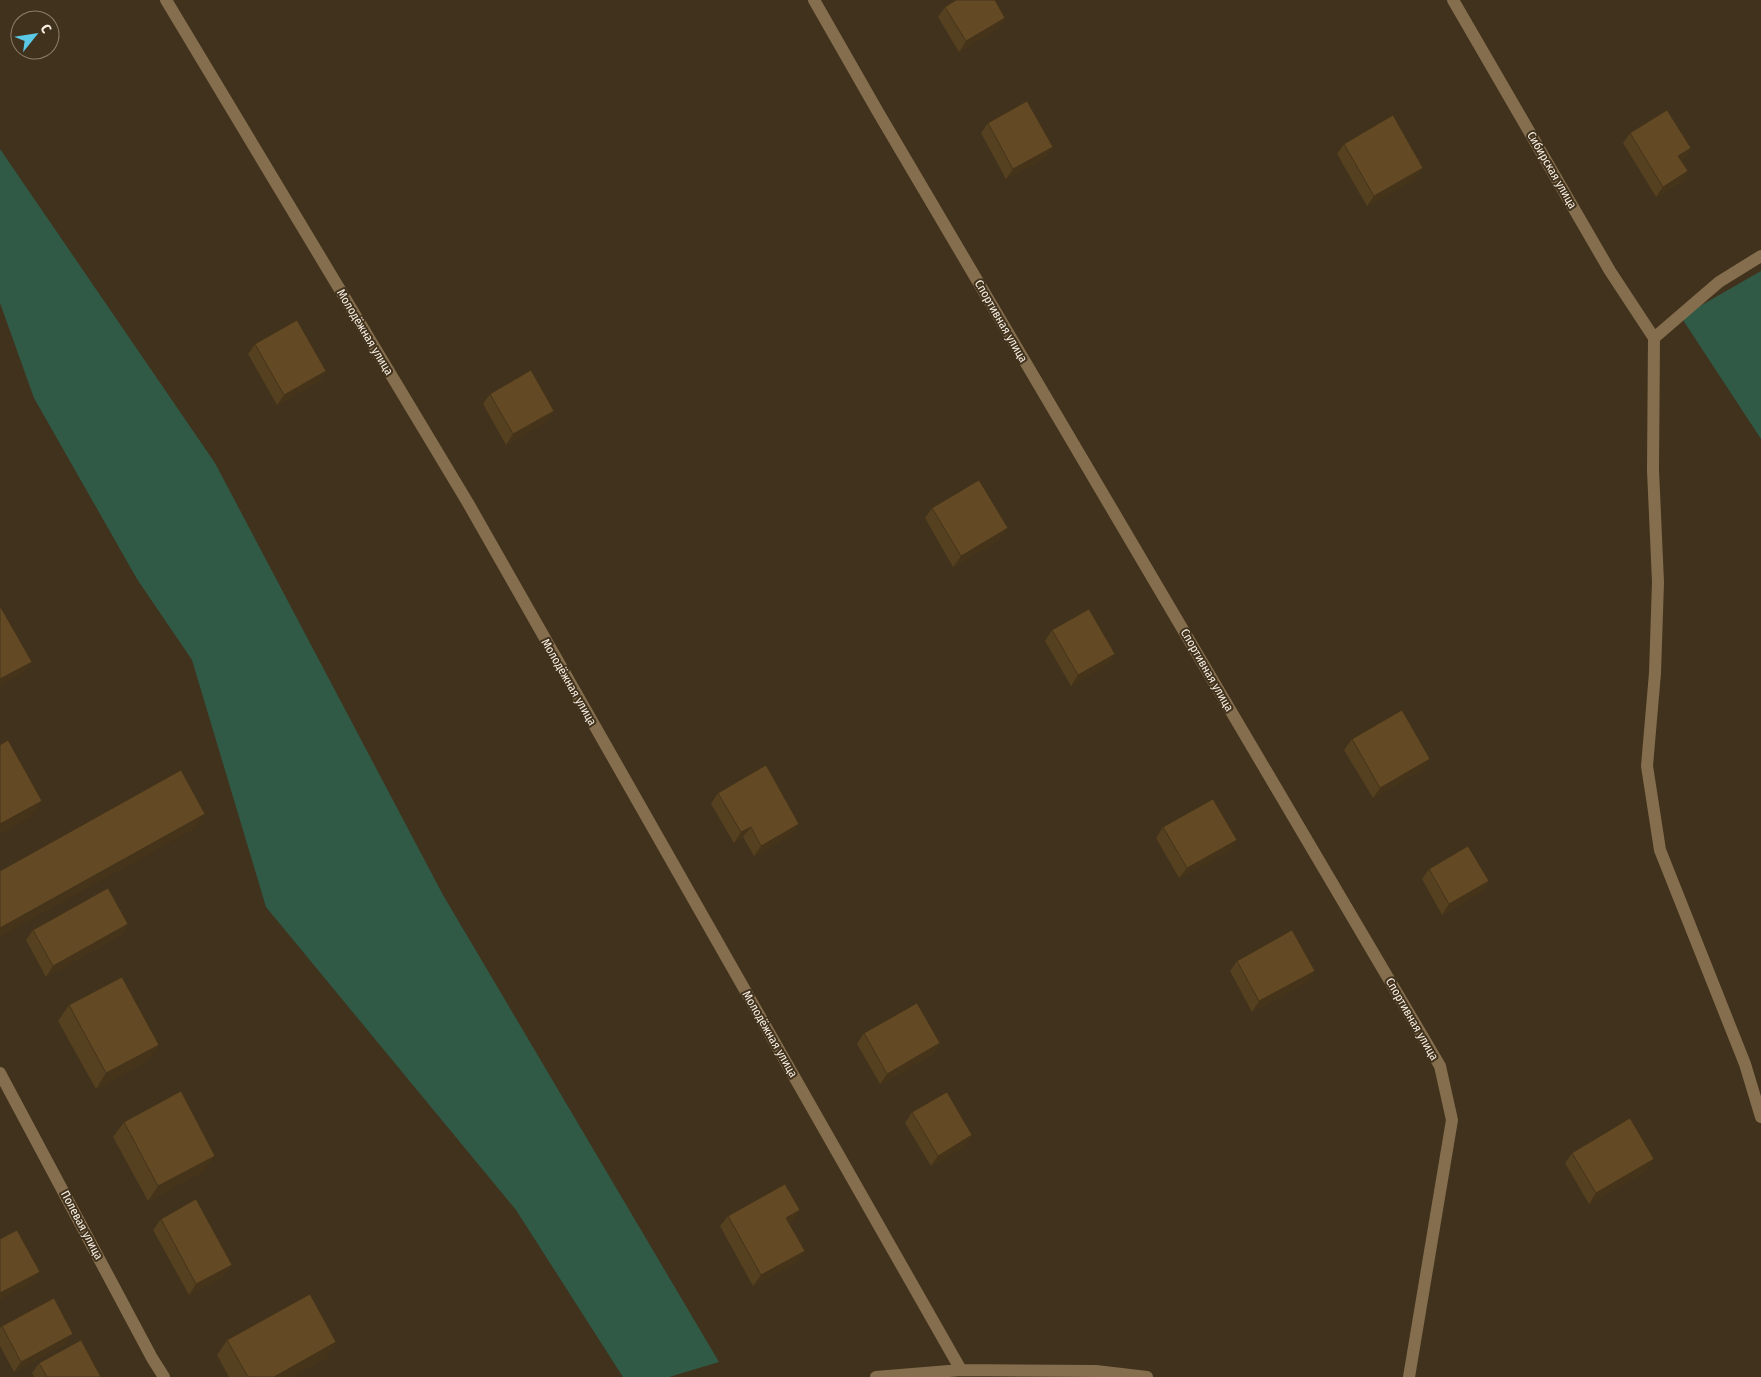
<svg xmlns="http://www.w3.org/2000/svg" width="1761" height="1377" viewBox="0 0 1761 1377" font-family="'Fira Sans Condensed',sans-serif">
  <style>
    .green { fill: #305a46 }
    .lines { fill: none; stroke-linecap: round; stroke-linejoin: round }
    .minor { stroke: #856e4e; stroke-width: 12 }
    .wall { fill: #554020 }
    .shaded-wall { fill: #45341a }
    .building { fill: #634a25; stroke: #45341a }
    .labels { text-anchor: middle; stroke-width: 4; stroke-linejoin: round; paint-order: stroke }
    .street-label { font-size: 12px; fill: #f9f0e3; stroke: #41321d }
  </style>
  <rect width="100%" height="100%" fill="#41321d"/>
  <path class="green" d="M 0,149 L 215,463 L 443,895 L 719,1362 L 669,1377 L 623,1377 L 516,1210 L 266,907 L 192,660 L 137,579 L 34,398 L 0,303 Z
    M 1761,271 L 1761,439 L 1681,317 Z"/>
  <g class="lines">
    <path class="minor" d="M 166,0 L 468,503 L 961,1370
      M 814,0 L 878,112 L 1440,1066 L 1452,1120 L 1409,1377
      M 1453,0 L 1610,271 L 1654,338
      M 1761,256 L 1719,282 L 1654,338 L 1653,470 L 1658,582 L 1655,673 L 1647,766 L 1660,850 L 1745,1064 L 1761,1117
      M 0,1073 L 152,1358 L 164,1377
      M 876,1377 L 961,1370 L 1096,1371 L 1147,1377"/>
  </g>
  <path class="wall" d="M 945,7 L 1005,18 L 998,28 L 959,52 L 938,17 Z
    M 988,123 L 1053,147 L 1046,157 L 1006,179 L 981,133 Z
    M 1630,133 L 1691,148 L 1684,159 L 1681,160 L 1688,171 L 1681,182 L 1656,197 L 1623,143 Z
    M 1344,144 L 1416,178 L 1367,206 L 1337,154 Z
    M 255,344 L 326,371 L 318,382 L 277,405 L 248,354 Z
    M 490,394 L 554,411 L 547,421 L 506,445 L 483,404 Z
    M 932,508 L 1000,539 L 953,567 L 925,518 Z
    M 1052,630 L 1115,654 L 1108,664 L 1071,686 L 1045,641 Z
    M 1352,739 L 1423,769 L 1373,798 L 1344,750 Z
    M 718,793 L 792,834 L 754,856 L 743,837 L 734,843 L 711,804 Z
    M 1163,827 L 1230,850 L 1179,878 L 1156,838 Z
    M 1429,869 L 1489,881 L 1481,892 L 1442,915 L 1422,879 Z
    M 128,924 L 121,935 L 46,977 L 26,940 L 33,930 Z
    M 1237,961 L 1315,971 L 1308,981 L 1252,1012 L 1230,971 Z
    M 69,1005 L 149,1060 L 96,1089 L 58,1021 Z
    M 864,1033 L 940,1043 L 933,1054 L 880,1084 L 857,1044 Z
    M 912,1112 L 972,1135 L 965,1146 L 931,1166 L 905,1123 Z
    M 124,1122 L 204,1171 L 148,1201 L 113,1137 Z
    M 1572,1153 L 1647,1170 L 1589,1204 L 1565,1163 Z
    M 728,1216 L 793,1221 L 789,1223 L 805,1251 L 798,1261 L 753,1286 L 720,1226 Z
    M 161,1219 L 225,1275 L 189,1295 L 153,1230 Z
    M 2,1326 L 66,1344 L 14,1372 L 0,1346 L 0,1328 Z
    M 227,1340 L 336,1342 L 326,1358 L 291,1377 L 229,1377 L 217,1355 Z
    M 39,1363 L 101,1377 L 34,1377 L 32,1373 Z"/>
  <path class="shaded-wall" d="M 1005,18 L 998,28 L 959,52 L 966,41 Z
    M 1053,147 L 1046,157 L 1006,179 L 1013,169 Z
    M 1691,148 L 1684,159 L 1671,167 L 1678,156 Z
    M 1423,168 L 1416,178 L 1367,206 L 1374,196 Z
    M 1688,171 L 1681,182 L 1656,197 L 1663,187 Z
    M 326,371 L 318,382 L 277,405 L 284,395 Z
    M 554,411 L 547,421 L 506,445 L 513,434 Z
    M 1008,528 L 1000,539 L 953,567 L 961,556 Z
    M 1115,654 L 1108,664 L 1071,686 L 1078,675 Z
    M 32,662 L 24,672 L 0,686 L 0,679 Z
    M 1430,759 L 1423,769 L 1373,798 L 1380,788 Z
    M 42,801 L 31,817 L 0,834 L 0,824 Z
    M 205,814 L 194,829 L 0,937 L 0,928 Z
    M 799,824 L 792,834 L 754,856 L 761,846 Z
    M 751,827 L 743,837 L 734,843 L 741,832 Z
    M 1237,840 L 1230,850 L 1179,878 L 1187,868 Z
    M 1489,881 L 1481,892 L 1442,915 L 1449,904 Z
    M 128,924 L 121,935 L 46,977 L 53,966 Z
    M 1315,971 L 1308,981 L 1252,1012 L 1259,1001 Z
    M 940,1043 L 933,1054 L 880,1084 L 887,1074 Z
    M 159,1045 L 149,1060 L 96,1089 L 106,1073 Z
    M 972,1135 L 965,1146 L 931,1166 L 938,1156 Z
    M 215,1156 L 204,1171 L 148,1201 L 158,1186 Z
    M 1654,1159 L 1647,1170 L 1589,1204 L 1596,1193 Z
    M 800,1210 L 793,1221 L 779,1228 L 786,1218 Z
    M 805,1251 L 798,1261 L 753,1286 L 761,1275 Z
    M 232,1265 L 225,1275 L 189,1295 L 196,1284 Z
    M 40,1272 L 32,1282 L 0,1300 L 0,1293 Z
    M 73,1334 L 66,1344 L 14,1372 L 21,1362 Z
    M 336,1342 L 326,1358 L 291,1377 L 274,1377 Z"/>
  <path class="building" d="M 956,0 L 995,0 L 1005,18 L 966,41 L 945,7 Z
    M 1027,101 L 1053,147 L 1013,169 L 988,123 Z
    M 1667,110 L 1691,148 L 1678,156 L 1688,171 L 1663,187 L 1630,133 Z
    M 1393,115 L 1423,168 L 1374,196 L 1344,144 Z
    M 297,320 L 326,371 L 284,395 L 255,344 Z
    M 531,370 L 554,411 L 513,434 L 490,394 Z
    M 979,480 L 1008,528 L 961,556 L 932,508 Z
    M 0,606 L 32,662 L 0,679 Z
    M 1089,609 L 1115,654 L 1078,675 L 1052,630 Z
    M 1402,710 L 1430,759 L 1380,788 L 1352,739 Z
    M 8,740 L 42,801 L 0,824 L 0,745 Z
    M 766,765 L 799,824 L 761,846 L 751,827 L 741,832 L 718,793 Z
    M 181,770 L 205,814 L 0,928 L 0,871 Z
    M 1213,799 L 1237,840 L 1187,868 L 1163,827 Z
    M 1468,846 L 1489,881 L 1449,904 L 1429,869 Z
    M 108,888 L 128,924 L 53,966 L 33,930 Z
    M 1292,930 L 1315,971 L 1259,1001 L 1237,961 Z
    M 122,977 L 159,1045 L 106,1073 L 69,1005 Z
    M 917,1003 L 940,1043 L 887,1074 L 864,1033 Z
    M 181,1091 L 215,1156 L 158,1186 L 124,1122 Z
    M 947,1092 L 972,1135 L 938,1156 L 912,1112 Z
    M 1630,1118 L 1654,1159 L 1596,1193 L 1572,1153 Z
    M 785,1184 L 800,1210 L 786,1218 L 805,1251 L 761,1275 L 728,1216 Z
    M 196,1199 L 232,1265 L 196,1284 L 161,1219 Z
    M 17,1230 L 40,1272 L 0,1293 L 0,1239 Z
    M 310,1294 L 336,1342 L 274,1377 L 248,1377 L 227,1340 Z
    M 54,1298 L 73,1334 L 21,1362 L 2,1326 Z
    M 81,1340 L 101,1377 L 47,1377 L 39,1363 Z"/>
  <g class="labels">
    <g class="street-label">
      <text transform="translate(1552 170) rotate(60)" y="4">Сибирская улица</text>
      <text transform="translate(1001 321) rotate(60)" y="4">Спортивная улица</text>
      <text transform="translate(365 332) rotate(59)" y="4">Молодёжная улица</text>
      <text transform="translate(1207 670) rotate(60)" y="4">Спортивная улица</text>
      <text transform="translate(569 682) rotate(60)" y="4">Молодёжная улица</text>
      <text transform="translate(1412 1019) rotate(60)" y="4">Спортивная улица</text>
      <text transform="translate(770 1034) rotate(60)" y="4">Молодёжная улица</text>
      <text transform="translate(82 1225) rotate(62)" y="4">Полевая улица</text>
    </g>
  </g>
  <g transform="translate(35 35) rotate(60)"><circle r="24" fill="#41321d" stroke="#8b7e6c"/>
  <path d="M0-4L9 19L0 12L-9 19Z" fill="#5bc8e6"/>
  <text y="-8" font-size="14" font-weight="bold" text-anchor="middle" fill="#f9f0e3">С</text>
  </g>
</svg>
